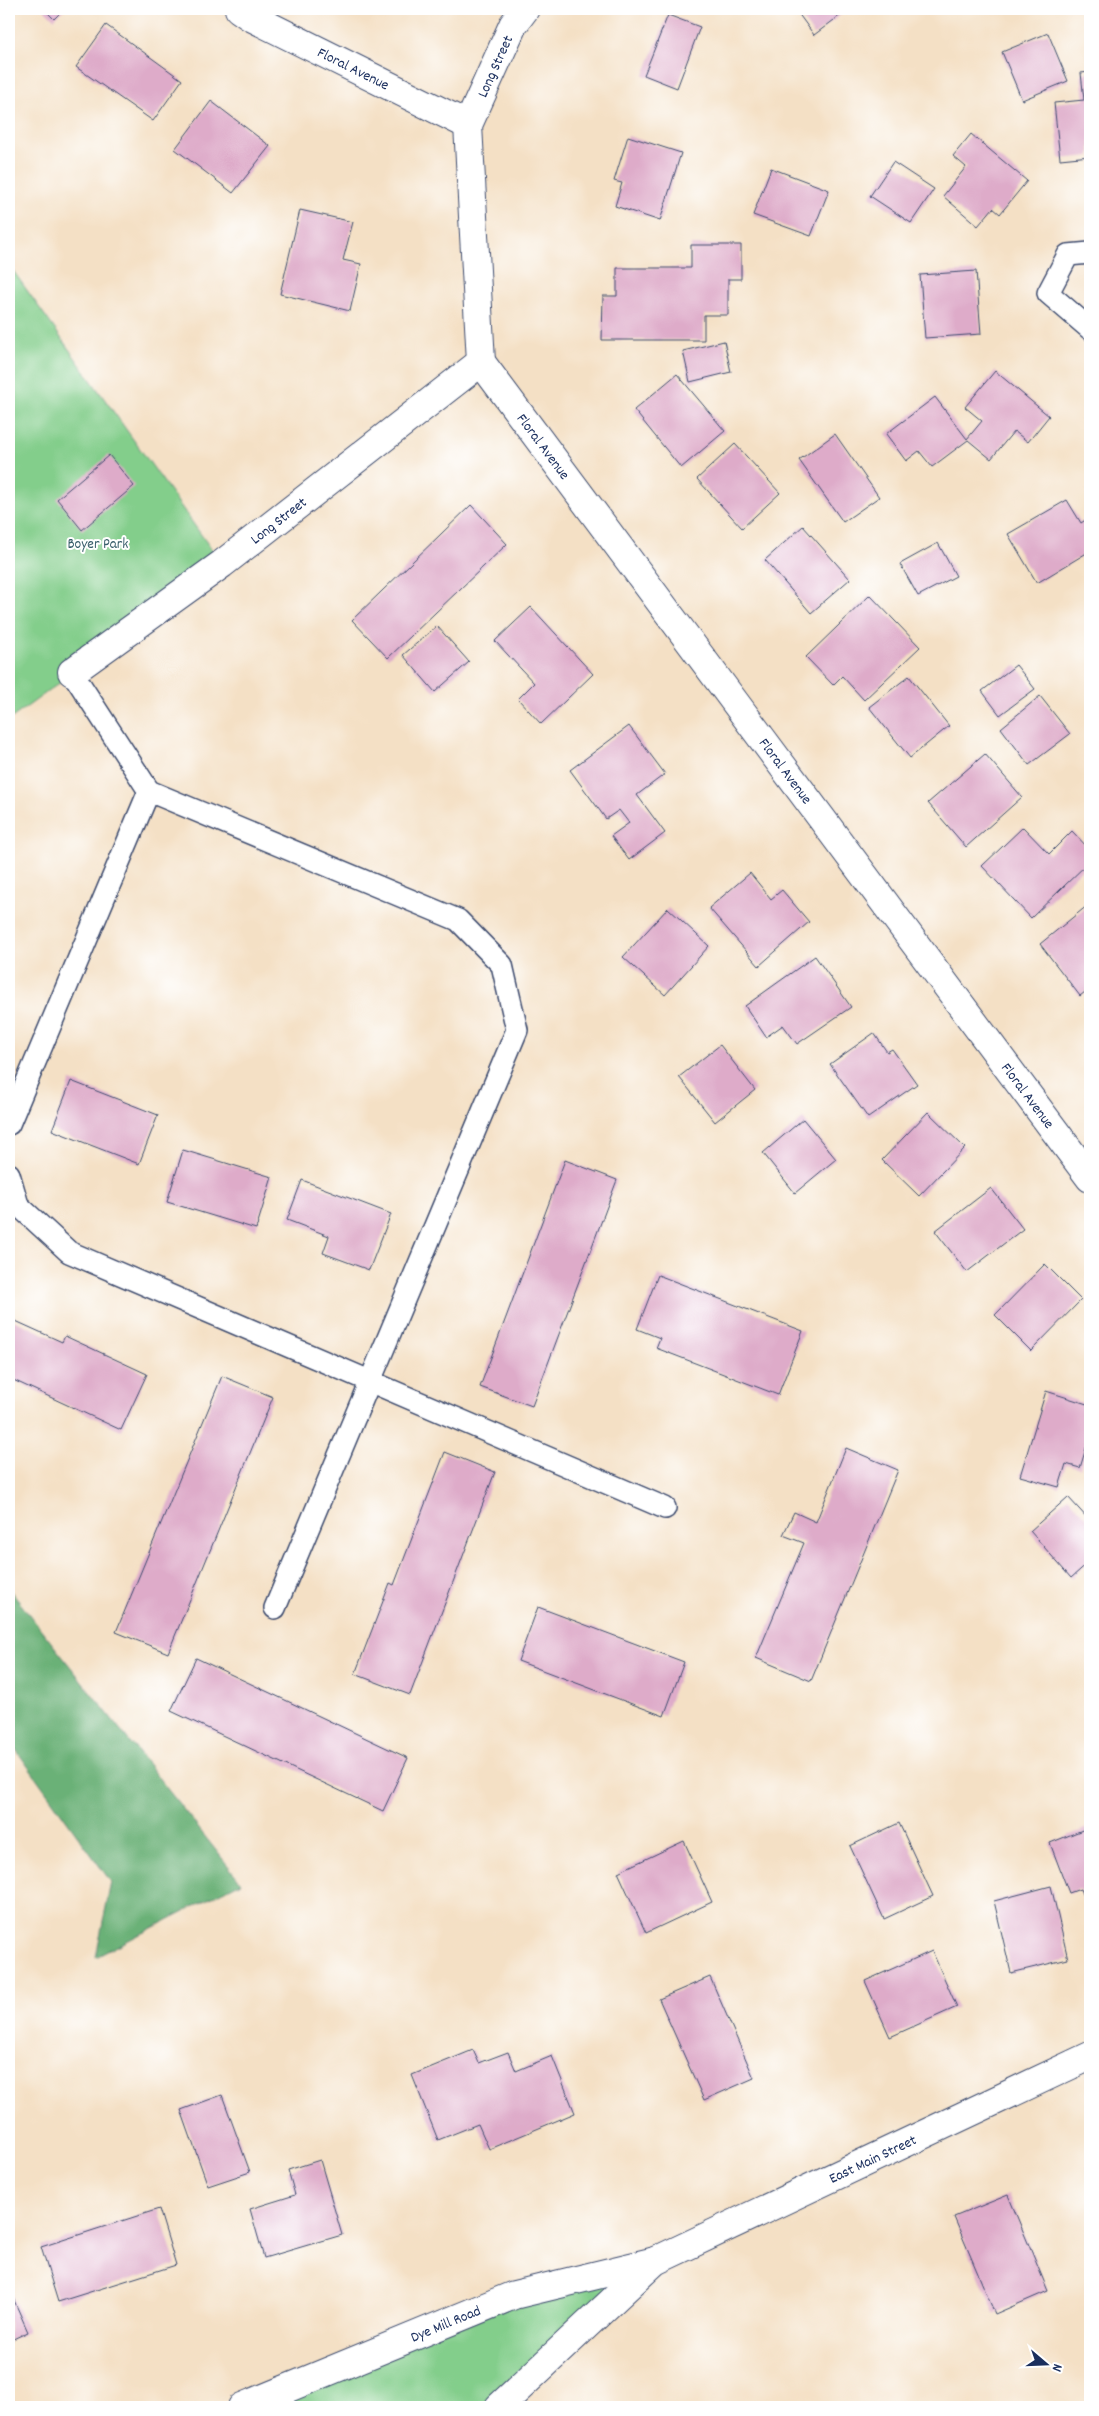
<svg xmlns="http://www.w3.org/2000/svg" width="1099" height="2416" viewBox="0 0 1099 2416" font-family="Dekko,sans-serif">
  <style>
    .green { fill: #83ce8b; stroke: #4f7e74 }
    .forest { fill: #6ab177; stroke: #42706a }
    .building { fill: #deabc9 }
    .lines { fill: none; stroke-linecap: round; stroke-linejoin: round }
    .service-casing { stroke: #3c4a6d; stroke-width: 24 }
    .minor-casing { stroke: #3c4a6d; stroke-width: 30 }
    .tertiary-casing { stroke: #3c4a6d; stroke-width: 30 }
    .primary-casing { stroke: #3c4a6d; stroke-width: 30 }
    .service { stroke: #fff; stroke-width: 21 }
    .minor { stroke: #fff; stroke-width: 28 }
    .tertiary { stroke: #fff; stroke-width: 28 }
    .primary { stroke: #fff; stroke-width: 28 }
    .labels { text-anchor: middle; stroke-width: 4; stroke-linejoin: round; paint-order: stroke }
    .street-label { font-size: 15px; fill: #1b2f5e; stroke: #fff }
    .park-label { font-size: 15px; fill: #3a5f6c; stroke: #fff }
  </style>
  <rect width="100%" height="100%" fill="#fff"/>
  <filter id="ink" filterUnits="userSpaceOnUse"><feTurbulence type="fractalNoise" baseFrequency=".02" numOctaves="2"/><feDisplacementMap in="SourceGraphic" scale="10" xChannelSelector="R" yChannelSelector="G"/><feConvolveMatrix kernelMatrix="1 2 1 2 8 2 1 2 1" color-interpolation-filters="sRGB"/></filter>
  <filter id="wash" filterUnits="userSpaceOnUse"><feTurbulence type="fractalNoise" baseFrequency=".0096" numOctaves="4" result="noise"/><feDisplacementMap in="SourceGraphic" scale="20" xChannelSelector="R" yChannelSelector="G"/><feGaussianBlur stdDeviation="1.12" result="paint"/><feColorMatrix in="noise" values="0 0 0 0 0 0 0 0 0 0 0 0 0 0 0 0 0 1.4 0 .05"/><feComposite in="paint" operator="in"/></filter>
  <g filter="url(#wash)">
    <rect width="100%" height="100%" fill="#f4e0c5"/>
    <path class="green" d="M 9,265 L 222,564 L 9,720 Z
      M 655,2261 L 499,2407 L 242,2407 L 514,2295 Z"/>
    <path class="forest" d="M 9,1589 L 241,1882 L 96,1957 L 111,1882 L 9,1740 Z"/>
    <g id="blocks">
      <path class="building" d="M 44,9 L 64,9 L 54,19 Z
        M 795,9 L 838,9 L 842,14 L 814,35 Z
        M 668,15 L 700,27 L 677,88 L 644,75 Z
        M 106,25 L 182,80 L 153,121 L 76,67 Z
        M 1048,33 L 1068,81 L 1022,100 L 1002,52 Z
        M 1090,72 L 1090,156 L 1060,159 L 1054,103 L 1084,100 L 1081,73 Z
        M 211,101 L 270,146 L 233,193 L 175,149 Z
        M 971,134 L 1027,181 L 1000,214 L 993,208 L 978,226 L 943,196 L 966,167 L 953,156 Z
        M 628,136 L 681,153 L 660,221 L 615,206 L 622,183 L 614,181 Z
        M 893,162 L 934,189 L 911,223 L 870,196 Z
        M 771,168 L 829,190 L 811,236 L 753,215 Z
        M 300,210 L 353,222 L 343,260 L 361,264 L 350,311 L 280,294 Z
        M 691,245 L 741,245 L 741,279 L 728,279 L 728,315 L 704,315 L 704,340 L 602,340 L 603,296 L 617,296 L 617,268 L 691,268 Z
        M 976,271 L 981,334 L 925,338 L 920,275 Z
        M 724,341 L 731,372 L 690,382 L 683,351 Z
        M 995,371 L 1049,416 L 1028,442 L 1014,431 L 991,459 L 968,440 L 932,467 L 919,451 L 906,461 L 886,434 L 935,397 L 967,439 L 982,421 L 965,407 Z
        M 677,374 L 725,431 L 681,468 L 634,410 Z
        M 835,434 L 879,497 L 843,522 L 799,460 Z
        M 735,444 L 780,493 L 742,528 L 697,479 Z
        M 109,455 L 134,486 L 82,530 L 57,499 Z
        M 1067,500 L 1081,523 L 1090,517 L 1090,551 L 1037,583 L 1008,534 Z
        M 471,505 L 507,544 L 388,658 L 352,620 Z
        M 803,526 L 850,579 L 811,613 L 765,560 Z
        M 938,543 L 956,576 L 918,596 L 900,564 Z
        M 870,595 L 920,647 L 864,700 L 842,676 L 833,685 L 806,657 Z
        M 531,607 L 593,674 L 541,724 L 518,699 L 534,683 L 495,641 Z
        M 437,626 L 469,662 L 435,692 L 403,655 Z
        M 1016,665 L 1035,689 L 1000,715 L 982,691 Z
        M 909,676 L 949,726 L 910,758 L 869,707 Z
        M 1040,696 L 1070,734 L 1029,765 L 1001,728 Z
        M 629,726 L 665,774 L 637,795 L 665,833 L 629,860 L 611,836 L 629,823 L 619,810 L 606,819 L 570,770 Z
        M 985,754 L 1022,797 L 966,847 L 928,803 Z
        M 1023,827 L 1049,854 L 1072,831 L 1090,850 L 1090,861 L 1031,918 L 982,866 Z
        M 750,873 L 771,899 L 782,890 L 809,922 L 759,966 L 709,908 Z
        M 1088,905 L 1090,908 L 1090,988 L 1080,996 L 1040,944 Z
        M 668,908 L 709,946 L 665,995 L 623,957 Z
        M 815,956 L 851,1007 L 797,1044 L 783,1025 L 766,1037 L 745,1006 Z
        M 874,1033 L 887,1052 L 892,1049 L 917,1084 L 868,1118 L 830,1064 Z
        M 720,1045 L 755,1090 L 715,1122 L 679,1077 Z
        M 71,1081 L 158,1115 L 139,1164 L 52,1130 Z
        M 928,1112 L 965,1148 L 919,1196 L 882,1160 Z
        M 803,1119 L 836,1159 L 795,1193 L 763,1153 Z
        M 183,1150 L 272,1177 L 256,1229 L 167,1202 Z
        M 565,1160 L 617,1180 L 532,1406 L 480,1387 Z
        M 302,1180 L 391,1214 L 369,1270 L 323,1253 L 329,1236 L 287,1220 Z
        M 991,1188 L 1023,1229 L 967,1272 L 935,1231 Z
        M 1045,1264 L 1081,1300 L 1031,1351 L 995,1315 Z
        M 658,1275 L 803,1331 L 778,1395 L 656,1348 L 660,1338 L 637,1329 Z
        M 9,1318 L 62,1342 L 65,1336 L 147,1374 L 121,1430 L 9,1378 Z
        M 222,1376 L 273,1397 L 168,1653 L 116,1632 Z
        M 1046,1391 L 1090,1405 L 1090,1435 L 1080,1468 L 1066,1464 L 1059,1487 L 1020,1476 Z
        M 846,1448 L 898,1470 L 811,1681 L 756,1658 L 804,1543 L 783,1535 L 794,1512 L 816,1522 Z
        M 445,1452 L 495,1472 L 410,1695 L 355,1674 L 390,1583 L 394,1585 Z
        M 1068,1497 L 1090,1521 L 1090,1561 L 1071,1578 L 1030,1531 Z
        M 538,1607 L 684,1662 L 664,1716 L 518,1661 Z
        M 196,1658 L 408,1758 L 383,1811 L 171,1711 Z
        M 899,1823 L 933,1896 L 884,1919 L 850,1846 Z
        M 1090,1827 L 1090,1914 L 1080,1889 L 1069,1893 L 1050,1843 Z
        M 684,1841 L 712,1902 L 646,1933 L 618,1872 Z
        M 1051,1886 L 1068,1959 L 1011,1973 L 994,1901 Z
        M 932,1951 L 957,2007 L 890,2037 L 865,1981 Z
        M 710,1977 L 754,2078 L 704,2100 L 659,1999 Z
        M 473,2050 L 479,2063 L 508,2052 L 516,2071 L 552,2056 L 575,2113 L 489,2149 L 478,2124 L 438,2140 L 412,2075 Z
        M 222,2095 L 250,2172 L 208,2186 L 181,2110 Z
        M 320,2160 L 342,2235 L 264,2258 L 250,2209 L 295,2195 L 288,2170 Z
        M 1008,2195 L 1048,2291 L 995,2314 L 954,2217 Z
        M 159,2209 L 176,2265 L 58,2302 L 41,2247 Z
        M 9,2289 L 28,2332 L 9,2341 Z"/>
    </g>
  </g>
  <g filter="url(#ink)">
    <use href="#blocks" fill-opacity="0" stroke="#3c4a6d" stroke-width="1"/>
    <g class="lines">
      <g class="service-casing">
        <path id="service" d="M 1090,253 L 1068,255 L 1048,293 L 1090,329
          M 72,672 L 149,791 L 458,920 L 502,965 L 517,1030 L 275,1608
          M 9,1124 L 149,791
          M 9,1174 L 18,1205 L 69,1252 L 665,1508"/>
      </g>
      <g class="minor-casing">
        <g id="minor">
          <path id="s1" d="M 239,9 L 249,16 L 468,125"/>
          <path id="s2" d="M 481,362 L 1090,1178"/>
          <path id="s3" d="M 481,362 L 468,125 L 513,25 L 525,9"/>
          <path id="s4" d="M 72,672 L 222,564 L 481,362"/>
        </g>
      </g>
      <g class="tertiary-casing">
        <g id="tertiary">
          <path id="s5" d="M 242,2407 L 514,2295 L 655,2261"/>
        </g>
      </g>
      <g class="primary-casing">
        <g id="primary">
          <path id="s6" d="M 499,2407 L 655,2261 L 1090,2056"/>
        </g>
      </g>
      <use href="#service" class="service"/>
      <use href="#minor" class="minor"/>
      <use href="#tertiary" class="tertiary"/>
      <use href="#primary" class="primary"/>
    </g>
  </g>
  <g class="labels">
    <g class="street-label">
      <text dy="5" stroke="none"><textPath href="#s3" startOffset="302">Long Street</textPath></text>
      <text dy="5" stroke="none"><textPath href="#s1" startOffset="129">Floral Avenue</textPath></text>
      <text dy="5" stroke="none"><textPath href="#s2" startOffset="105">Floral Avenue</textPath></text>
      <text dy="5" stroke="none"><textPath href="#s4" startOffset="256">Long Street</textPath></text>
      <text dy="5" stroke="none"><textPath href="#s2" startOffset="510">Floral Avenue</textPath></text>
      <text dy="5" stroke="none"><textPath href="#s2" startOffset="915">Floral Avenue</textPath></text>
      <text dy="5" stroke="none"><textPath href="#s6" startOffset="454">East Main Street</textPath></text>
      <text dy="5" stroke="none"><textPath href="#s5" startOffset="220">Dye Mill Road</textPath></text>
    </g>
    <g class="park-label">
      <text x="98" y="548">Boyer Park</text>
    </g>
  </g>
  <rect width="1099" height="2416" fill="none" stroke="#fff" stroke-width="30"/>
  <g transform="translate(1046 2364) rotate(109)" stroke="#ffffff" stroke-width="4" paint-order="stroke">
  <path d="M0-4L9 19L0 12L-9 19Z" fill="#1b2f5e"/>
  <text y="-8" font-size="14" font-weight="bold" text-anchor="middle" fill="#1b2f5e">N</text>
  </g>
</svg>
